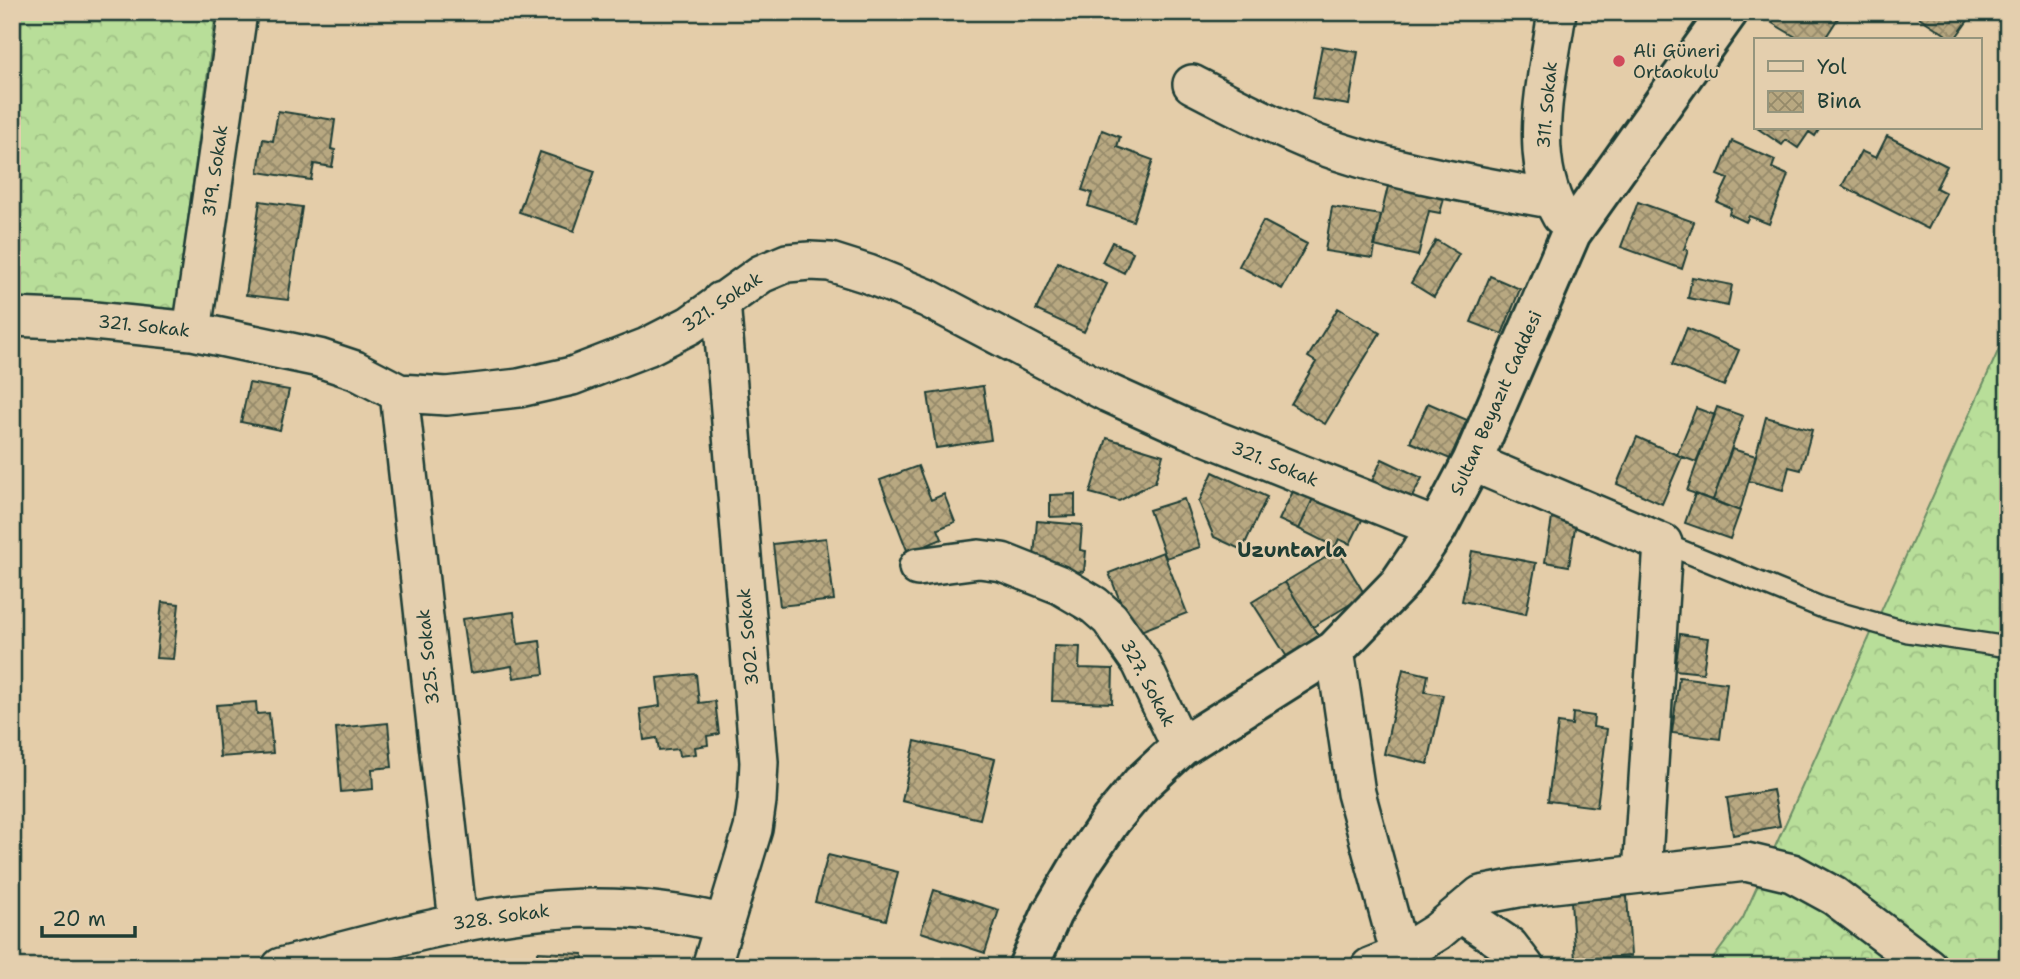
<svg xmlns="http://www.w3.org/2000/svg" width="2020" height="979" viewBox="0 0 2020 979" font-family="'Shantell Sans',sans-serif">
  <style>
    .forest { fill: url(#forest-crowns); stroke: #6c8e66; stroke-width: 2 }
    .building { fill: url(#building-cross-hatch); stroke: #1f3d34; stroke-width: 2 }
    .lines { fill: none; stroke-linecap: round; stroke-linejoin: round }
    .service-casing { stroke: #1f3d34; stroke-width: 24 }
    .minor-casing { stroke: #1f3d34; stroke-width: 42 }
    .tertiary-casing { stroke: #1f3d34; stroke-width: 44 }
    .service { stroke: #e4cfae; stroke-width: 19 }
    .minor { stroke: #e4cfae; stroke-width: 37 }
    .tertiary { stroke: #e4cfae; stroke-width: 38 }
    .poi-dot { fill: #d1495b; stroke: #e4cfae; stroke-width: 2.5 }
    .labels { text-anchor: middle; stroke-width: 5; stroke-linejoin: round; paint-order: stroke }
    .poi-label { font-size: 18px; fill: #1f3d34; stroke: #e4cfae; text-anchor: start }
    .street-label { font-size: 18px; fill: #1f3d34; stroke: #e4cfae }
    .quarter-label { font-size: 21px; font-weight: bold; fill: #1f3d34; stroke: #e4cfae }
  </style>
  <defs>
    <pattern id="forest-crowns" width="20" height="18" patternUnits="userSpaceOnUse" patternTransform="scale(1.75)"><rect width="20" height="18" fill="#b8de99"/><path d="M2 6a3 3 0 1 1 6 0M12 15a3 3 0 1 1 6 0" fill="none" stroke="#9ebf84"/></pattern>
    <pattern id="building-cross-hatch" width="8" height="8" patternUnits="userSpaceOnUse" patternTransform="scale(1.75)"><rect width="8" height="8" fill="#b8a881"/><path d="M0 0l8 8M0 8l8-8" fill="none" stroke="#958a6a"/></pattern>
  </defs>
  <rect width="100%" height="100%" fill="#e4cda9"/>
  <filter id="ink" filterUnits="userSpaceOnUse"><feTurbulence type="fractalNoise" baseFrequency=".0143" numOctaves="2"/><feDisplacementMap in="SourceGraphic" scale="14" xChannelSelector="R" yChannelSelector="G"/><feConvolveMatrix kernelMatrix="1 2 1 2 8 2 1 2 1" color-interpolation-filters="sRGB"/></filter>
  <g filter="url(#ink)">
    <path class="forest" d="M 12,12 L 216,12 L 176,309 L 12,300 Z
      M 2008,329 L 2008,967 L 1707,967 L 1743,918 Z"/>
    <path class="building" d="M 1778,12 L 1842,12 L 1824,40 L 1801,40 L 1772,23 Z
      M 1911,12 L 1974,12 L 1954,40 Z
      M 1322,46 L 1358,52 L 1349,105 L 1312,99 Z
      M 278,111 L 335,120 L 331,149 L 335,150 L 332,167 L 314,164 L 311,180 L 258,172 L 263,139 L 273,141 Z
      M 1757,128 L 1820,128 L 1815,136 L 1809,132 L 1798,148 L 1786,140 L 1782,145 Z
      M 1102,130 L 1120,137 L 1117,147 L 1153,160 L 1133,221 L 1088,206 L 1092,193 L 1082,190 Z
      M 1887,136 L 1947,166 L 1936,188 L 1946,193 L 1928,229 L 1842,186 L 1861,151 L 1876,158 Z
      M 1732,141 L 1775,160 L 1772,168 L 1788,175 L 1769,224 L 1749,216 L 1746,222 L 1729,214 L 1731,208 L 1717,202 L 1728,179 L 1718,175 Z
      M 540,152 L 595,171 L 574,231 L 519,212 Z
      M 1389,182 L 1445,195 L 1440,213 L 1429,211 L 1418,256 L 1374,246 Z
      M 260,201 L 302,207 L 288,300 L 246,295 Z
      M 1638,202 L 1694,222 L 1684,249 L 1688,250 L 1682,269 L 1621,247 Z
      M 1332,207 L 1381,215 L 1373,258 L 1325,251 Z
      M 1263,221 L 1307,244 L 1282,289 L 1239,266 Z
      M 1436,240 L 1459,254 L 1434,297 L 1411,283 Z
      M 1112,242 L 1133,252 L 1124,273 L 1102,262 Z
      M 1058,262 L 1107,284 L 1084,332 L 1036,310 Z
      M 1490,276 L 1520,289 L 1502,334 L 1471,322 Z
      M 1692,277 L 1732,285 L 1728,306 L 1688,298 Z
      M 1338,308 L 1380,333 L 1325,424 L 1291,404 L 1316,362 L 1308,357 Z
      M 1687,328 L 1739,350 L 1724,386 L 1672,365 Z
      M 249,383 L 289,390 L 280,430 L 241,422 Z
      M 983,386 L 991,440 L 936,448 L 928,394 Z
      M 1428,403 L 1467,420 L 1450,459 L 1410,442 Z
      M 1717,407 L 1743,416 L 1713,500 L 1687,491 Z
      M 1696,408 L 1715,415 L 1696,462 L 1677,455 Z
      M 1766,417 L 1812,430 L 1801,470 L 1789,467 L 1783,490 L 1749,481 Z
      M 1637,437 L 1682,457 L 1662,504 L 1617,484 Z
      M 1107,438 L 1163,455 L 1155,482 L 1119,501 L 1090,493 Z
      M 1732,449 L 1756,456 L 1740,511 L 1713,500 Z
      M 1382,459 L 1422,478 L 1411,499 L 1372,481 Z
      M 918,466 L 931,500 L 944,494 L 955,522 L 938,529 L 942,539 L 908,553 L 880,480 Z
      M 1213,472 L 1267,497 L 1242,550 L 1214,537 L 1199,502 Z
      M 1297,483 L 1316,492 L 1299,529 L 1279,520 Z
      M 1316,492 L 1365,514 L 1350,544 L 1339,539 L 1335,547 L 1299,529 Z
      M 1075,494 L 1075,516 L 1050,517 L 1050,495 Z
      M 1695,494 L 1740,511 L 1730,539 L 1685,523 Z
      M 1184,499 L 1200,547 L 1166,558 L 1149,510 Z
      M 1552,518 L 1576,521 L 1569,566 L 1545,562 Z
      M 1037,521 L 1082,525 L 1080,550 L 1086,551 L 1084,572 L 1033,568 Z
      M 826,538 L 834,600 L 780,606 L 773,544 Z
      M 1338,550 L 1365,595 L 1313,627 L 1285,582 Z
      M 1472,551 L 1536,563 L 1526,614 L 1462,601 Z
      M 1163,552 L 1187,613 L 1133,634 L 1109,573 Z
      M 1285,582 L 1319,637 L 1287,657 L 1252,602 Z
      M 162,602 L 179,604 L 173,659 L 156,658 Z
      M 514,612 L 518,644 L 540,641 L 544,674 L 514,678 L 512,666 L 470,673 L 462,619 Z
      M 1680,634 L 1708,638 L 1703,673 L 1675,670 Z
      M 1054,646 L 1080,647 L 1079,668 L 1113,669 L 1112,703 L 1052,701 Z
      M 1403,669 L 1428,675 L 1425,692 L 1443,695 L 1428,764 L 1384,754 Z
      M 696,674 L 699,703 L 715,701 L 719,734 L 707,736 L 708,745 L 695,747 L 696,754 L 679,756 L 678,749 L 659,751 L 657,738 L 644,740 L 640,709 L 660,706 L 657,678 Z
      M 1679,677 L 1727,683 L 1720,739 L 1672,733 Z
      M 256,702 L 257,714 L 269,713 L 273,753 L 220,757 L 216,705 Z
      M 1573,713 L 1594,716 L 1593,727 L 1607,729 L 1597,807 L 1548,801 L 1558,723 L 1572,725 Z
      M 388,723 L 392,767 L 372,769 L 373,789 L 341,792 L 336,728 Z
      M 915,741 L 995,759 L 980,819 L 902,801 Z
      M 1773,790 L 1780,826 L 1733,835 L 1727,798 Z
      M 828,855 L 898,872 L 886,920 L 815,902 Z
      M 934,890 L 999,910 L 985,953 L 921,932 Z
      M 1627,896 L 1631,956 L 1575,960 L 1571,901 Z
      M 538,952 L 583,954 L 582,967 L 537,967 Z"/>
    <g class="lines">
      <g class="service-casing">
        <path id="service" d="M 1663,543 L 1823,608 L 1908,632 L 2008,647"/>
      </g>
      <g class="minor-casing">
        <path id="minor" d="M 1557,12 C 1548,78 1525,155 1561,216
          M 1192,84 C 1233,105 1274,127 1317,144 C 1392,172 1472,184 1550,199
          M 12,317 L 84,320 L 192,331 L 319,358 L 355,370 L 399,393 L 447,396 L 519,388 L 572,376 L 647,347 L 690,325 L 761,274 L 787,263 L 810,261 L 830,262 L 868,274 L 927,298 L 1108,393 L 1188,429 L 1437,528
          M 192,331 L 238,12
          M 399,393 L 458,922
          M 1472,462 L 1663,543 L 1642,874
          M 918,567 L 979,559 L 1002,562 L 1060,585 L 1094,605 L 1110,619 L 1141,663 L 1181,747
          M 1335,650 L 1356,793 L 1400,955 L 1370,967
          M 1460,913 L 1509,946 L 1525,967
          M 1400,955 L 1437,932 L 1481,895 L 1518,888 L 1746,862 L 1792,873 L 1834,896 L 1928,967
          M 281,967 C 430,929 569,883 724,924
          M 711,967 L 753,829 L 757,801 L 759,762 L 721,301"/>
      </g>
      <g class="tertiary-casing">
        <path id="tertiary" d="M 1028,967 L 1052,913 L 1082,862 L 1111,820 L 1141,784 L 1181,747 L 1335,650 L 1399,584 L 1437,528 L 1472,462 L 1571,233 L 1728,12"/>
      </g>
      <use href="#service" class="service"/>
      <use href="#minor" class="minor"/>
      <use href="#tertiary" class="tertiary"/>
    </g>
  </g>
  <circle class="poi-dot" cx="1619" cy="61" r="7"/>
  <g class="labels">
    <g class="poi-label">
      <text x="1633" y="57">Ali Güneri<tspan x="1633" dy="21">Ortaokulu</tspan></text>
    </g>
    <g class="street-label">
      <text transform="translate(1547 105) rotate(-85)" y="6">311. Sokak</text>
      <text transform="translate(215 171) rotate(-82)" y="6">319. Sokak</text>
      <text transform="translate(722 302) rotate(-34)" y="6">321. Sokak</text>
      <text transform="translate(144 326) rotate(6)" y="6">321. Sokak</text>
      <text transform="translate(1496 403) rotate(-66)" y="6">Sultan Beyazıt Caddesi</text>
      <text transform="translate(1275 464) rotate(22)" y="6">321. Sokak</text>
      <text transform="translate(748 637) rotate(-95)" y="6">302. Sokak</text>
      <text transform="translate(428 657) rotate(-96)" y="6">325. Sokak</text>
      <text transform="translate(1148 683) rotate(62)" y="6">327. Sokak</text>
      <text transform="translate(501 917) rotate(-8)" y="6">328. Sokak</text>
    </g>
    <g class="quarter-label">
      <text x="1292" y="557">Uzuntarla</text>
    </g>
  </g>
  <rect width="2020" height="979" fill="none" stroke="#e4cfae" stroke-width="42"/>
  <rect x="21" y="21" width="1978" height="937" fill="none" stroke="#1f3d34" stroke-width="2.5" filter="url(#ink)"/>
  <rect x="1754" y="38" width="228" height="91" fill="#e4cfae" stroke="#95957d" stroke-width="2"/>
  <rect x="1768" y="61" width="35" height="10" fill="#e4cfae" stroke="#95957d" stroke-width="2"/>
  <text x="1817" y="74" font-size="21" fill="#1f3d34">Yol</text>
  <rect x="1768" y="91" width="35" height="21" fill="url(#building-cross-hatch)" stroke="#95957d" stroke-width="2"/>
  <text x="1817" y="108" font-size="21" fill="#1f3d34">Bina</text>
  <path d="M42 926v10h93v-10" fill="none" stroke="#1f3d34" stroke-width="3.5"/>
  <text x="52" y="926" font-size="21" fill="#1f3d34" stroke="#e4cfae" stroke-width="5" paint-order="stroke">20 m</text>
</svg>
